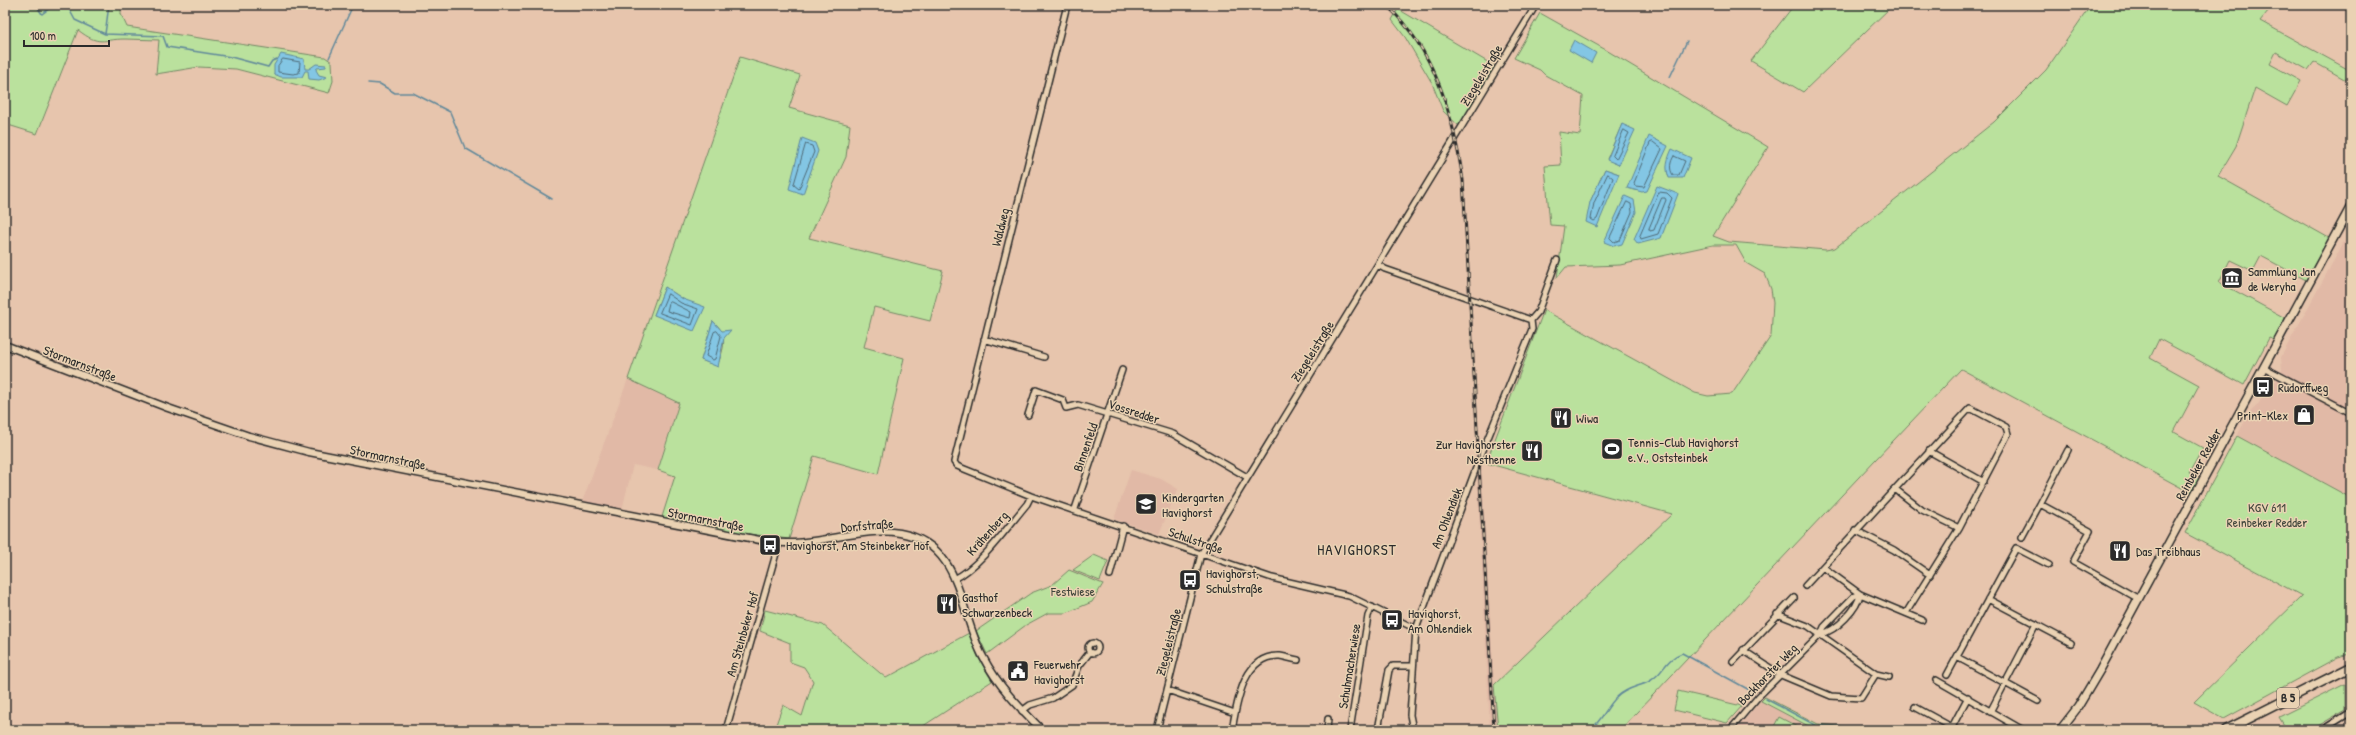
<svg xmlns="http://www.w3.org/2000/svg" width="2356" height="735" viewBox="0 0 2356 735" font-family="'Patrick Hand',sans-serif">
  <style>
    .built { fill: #e1b9a6 }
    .green { fill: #bae19d; stroke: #728664; fill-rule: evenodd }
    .water { fill: #83c6e4; stroke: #60889a }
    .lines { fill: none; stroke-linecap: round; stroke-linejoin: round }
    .shore { stroke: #4e6975; stroke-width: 1 }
    .stream { stroke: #60889a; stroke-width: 1.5 }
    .minor-casing { stroke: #2b2b2b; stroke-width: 8 }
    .tertiary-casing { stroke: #2b2b2b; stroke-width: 9 }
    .secondary-casing { stroke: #2b2b2b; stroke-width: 10 }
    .primary-casing { stroke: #2b2b2b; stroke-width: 11 }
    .minor { stroke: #ead2b3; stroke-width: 5 }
    .tertiary { stroke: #ead2b3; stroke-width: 6 }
    .secondary { stroke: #ead2b3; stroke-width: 7 }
    .primary { stroke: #ead2b3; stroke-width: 8 }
    .rail-casing { stroke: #2b2b2b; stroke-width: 3 }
    .rail { stroke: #ead2b3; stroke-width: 1.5; stroke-dasharray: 4.5; stroke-linecap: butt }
    .labels { text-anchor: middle; stroke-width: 3; stroke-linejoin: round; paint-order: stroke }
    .shield { fill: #ead2b3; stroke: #645d54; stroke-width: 1 }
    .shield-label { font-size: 12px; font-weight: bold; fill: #2b2b2b }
    .street-label { font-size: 13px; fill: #2b2b2b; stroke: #ead2b3 }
    .poi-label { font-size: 13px; fill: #2b2b2b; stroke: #ead2b3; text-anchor: start }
    .park-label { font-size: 13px; fill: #40463c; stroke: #ead2b3 }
    .quarter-label { font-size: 15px; letter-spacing: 1px; fill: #2b2b2b; stroke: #ead2b3 }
  </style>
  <rect width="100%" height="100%" fill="#e7c5ad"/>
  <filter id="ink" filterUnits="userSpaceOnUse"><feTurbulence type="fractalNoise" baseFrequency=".025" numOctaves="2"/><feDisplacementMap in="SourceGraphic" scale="8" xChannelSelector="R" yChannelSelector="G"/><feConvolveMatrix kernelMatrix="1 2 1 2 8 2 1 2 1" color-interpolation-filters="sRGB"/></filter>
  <g filter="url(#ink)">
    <path class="built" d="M 2351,229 L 2351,498 L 2237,436 L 2251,410 L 2259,403 L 2269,385 L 2276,381 L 2282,370 L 2281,357 Z
      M 628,379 L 679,403 L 657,470 L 633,465 L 622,510 L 582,502 Z
      M 1481,461 L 1494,685 L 1498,730 L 1490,730 L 1477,469 Z
      M 1131,470 L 1161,479 L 1178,489 L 1159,534 L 1114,519 Z
      M 1761,701 L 1816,730 L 1817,730 L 1736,730 Z"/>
    <path class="green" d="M 5,5 L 121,5 L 121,14 L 127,27 L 325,57 L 332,62 L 333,81 L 329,93 L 236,69 L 199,67 L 156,74 L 159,40 C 148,40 136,39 125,39 C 102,39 100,47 78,30 L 37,134 L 5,124 Z
      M 1794,5 L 1893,5 L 1803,92 L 1751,61 Z
      M 2091,5 L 2273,5 L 2260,21 L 2351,71 L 2346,80 L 2314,62 L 2308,70 L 2276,52 L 2270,64 L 2301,81 L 2287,106 L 2255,88 L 2236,146 L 2218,176 L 2329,238 L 2306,280 L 2261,256 L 2253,271 L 2230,260 L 2219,282 L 2285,318 L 2274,340 L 2269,338 L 2244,385 L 2159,339 L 2150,358 L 2199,385 L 2174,432 L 2203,448 L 2189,473 L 2199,479 L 2191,493 L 1961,369 L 1620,730 L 1498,730 L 1494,685 L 1672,514 L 1486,463 L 1544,310 L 1695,393 L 1708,396 L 1732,394 L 1771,336 L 1773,303 L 1771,289 L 1765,274 L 1746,263 L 1736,245 L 1713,245 L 1620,265 L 1566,267 L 1557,278 L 1564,226 L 1550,225 L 1545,166 L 1561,165 L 1559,132 L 1580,135 L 1583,96 L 1545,75 L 1540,70 L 1514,58 L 1540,13 L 1606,50 L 1768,147 L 1713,236 L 1729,242 L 1826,250 L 1835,248 L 1994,122 L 2046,70 ZM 1622,124 L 1619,165 L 1607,159 ZM 1605,169 L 1619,174 L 1590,202 Z
      M 1398,9 L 1496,67 L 1460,127 L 1443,111 L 1432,83 L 1405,37 L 1392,20 Z
      M 740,57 L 800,75 L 789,108 L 850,125 L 846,157 L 809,238 L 943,271 L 930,321 L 874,307 L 864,347 L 904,358 L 878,474 L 814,456 L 789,539 L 733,532 L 662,517 L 675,476 L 658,470 L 679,403 L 628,379 ZM 665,287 L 683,299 L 654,315 ZM 713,321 C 729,335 724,349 717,366 L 701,360 Z
      M 2237,436 L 2351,498 L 2351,654 L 2338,657 L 2224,719 L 2194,702 L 2302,596 L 2185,533 Z
      M 1094,555 L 1108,561 L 1100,581 L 1073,570 Z
      M 1069,570 L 1103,584 L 1092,602 L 1066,613 L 1048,613 L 1026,625 L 987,654 L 976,631 L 1031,593 L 1052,585 Z
      M 765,610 L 823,625 L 886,678 L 969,633 L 978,657 L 992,681 L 917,730 L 774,730 L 783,705 L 802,716 L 813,681 L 804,667 L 790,662 L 790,643 L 760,631 Z
      M 2345,684 L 2345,710 L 2311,730 L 2287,730 L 2279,717 Z
      M 1678,691 L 1742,706 L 1727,723 L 1674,710 Z
      M 1765,697 L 1818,724 L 1881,730 L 1816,730 L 1761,701 Z
      M 1779,717 L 1804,730 L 1772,730 Z"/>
    <path class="water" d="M 1574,40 L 1596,53 L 1591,63 L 1569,50 Z
      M 281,54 L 304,59 L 305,69 L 309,69 L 316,64 L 326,65 L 326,67 L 317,68 L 316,70 L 319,75 L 327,77 L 319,80 L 309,79 L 308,71 L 305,71 L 302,77 L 281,77 L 274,74 L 274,65 Z
      M 1622,124 L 1635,130 L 1619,165 L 1607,160 Z
      M 1649,136 L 1668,146 L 1647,191 L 1642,192 L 1627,188 Z
      M 802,138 L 815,143 L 818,151 L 803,194 L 789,189 Z
      M 1672,149 L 1691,158 L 1683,178 L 1669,178 C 1665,167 1667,160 1672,149 Z
      M 1605,169 L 1619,174 L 1597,227 L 1586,222 L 1590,202 Z
      M 1657,186 L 1678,194 L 1661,238 L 1638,244 L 1634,239 Z
      M 1625,196 L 1634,200 L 1636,212 L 1622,244 L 1614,246 L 1604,242 Z
      M 665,287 L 683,299 L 705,307 L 694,331 L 654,315 Z
      M 713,321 L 722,331 L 731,330 L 724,338 L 718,367 L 701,360 Z"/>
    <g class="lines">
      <path class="shore" d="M 283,59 L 300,62 L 299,73 L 293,74 L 278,72 L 278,66 Z
        M 1624,130 L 1629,133 L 1616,159 L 1613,156 Z
        M 1653,142 L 1662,149 L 1644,187 L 1635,186 L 1634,183 L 1650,143 Z
        M 806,144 L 812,146 L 814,152 L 799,189 L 794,185 Z
        M 1674,156 L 1685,161 L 1679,175 L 1673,175 C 1669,169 1670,162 1674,156 Z
        M 1608,174 L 1613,178 L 1597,219 L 1594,221 L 1591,219 L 1594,203 Z
        M 1659,192 L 1667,193 L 1672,198 L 1658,234 L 1641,239 L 1640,236 Z
        M 1662,198 L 1665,198 L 1666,200 L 1654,230 L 1650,231 L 1649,229 Z
        M 1627,202 L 1631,204 L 1632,212 L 1620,240 L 1614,242 L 1610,238 Z
        M 668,294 L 681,303 L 698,309 L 692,325 L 660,313 Z
        M 671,302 L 691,312 L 690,318 L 667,311 L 669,303 Z
        M 717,331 L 721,336 L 715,359 L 713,360 L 706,356 L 714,332 Z"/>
      <path class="stream" d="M 36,5 L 42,14 L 54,5
        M 63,5 L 69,9 L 75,20 L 105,34 L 109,5
        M 5,8 L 7,5
        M 105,34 L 163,36 L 167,47 L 231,57 L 268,67 L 272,61 L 277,59
        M 329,58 L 353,5
        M 1670,77 L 1687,41
        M 368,83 L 380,84 L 395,93 L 413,93 L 450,112 L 465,148 L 552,199
        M 1766,699 L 1817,726 L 1879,729
        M 1590,730 C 1602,721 1607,706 1617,697 C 1627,687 1639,687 1650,681 C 1665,672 1664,660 1682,653 L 1753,692"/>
      <g class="minor-casing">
        <path id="minor" d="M 1067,5 L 954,462 L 957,466 L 1031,496 L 1272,578 L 1349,596 L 1416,629
          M 1378,265 L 1385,269 L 1531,320
          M 984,339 L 1044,357
          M 2265,368 L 2351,413
          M 1028,415 L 1036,390 L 1063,400 L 1066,408 L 1078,405 L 1173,434 L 1247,477
          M 1929,451 L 1984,482
          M 1895,489 L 1922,510 L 1959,528
          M 2040,504 L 2068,450
          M 1075,509 L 1122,370
          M 1855,530 L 1894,550 L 1930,575
          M 2022,537 L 2040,504 L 2090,531 L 2073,562 L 2139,599
          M 1823,567 L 1860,594 L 1922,620
          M 1110,575 L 1123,526
          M 954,579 C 979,568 1009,525 1027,504 L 1031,496
          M 1805,586 L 1970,408 L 2006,427 L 2008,434 L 1959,528 L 1906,613
          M 1988,599 L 2071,643
          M 1777,614 L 1808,626 L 1876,674 L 1889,677
          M1088 648a5 5 0 1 1 10 0a5 5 0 1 1-10 0Z
          M 1743,650 L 1781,675 L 1831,696 L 1861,698 L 1876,674
          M 1957,657 L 2038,701
          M 1733,662 L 1794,598
          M 1947,675 L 2016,548 L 2049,565
          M 1936,680 L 2023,730
          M 1167,690 L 1235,713
          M 1915,707 L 1957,730
          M 1022,711 L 1030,705 L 1053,698 L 1072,685 L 1079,666 L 1090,652
          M 1990,712 L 2036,624
          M 1952,727 L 1968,697
          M 726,730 L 779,543
          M 1157,730 L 1201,554 L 1536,5
          M 1232,730 C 1237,703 1243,654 1280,656 C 1286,657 1292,659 1298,660
          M 1327,730 L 1328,719
          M 1350,730 L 1368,616 L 1372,607
          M 1378,730 L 1389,670 L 1393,666 L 1412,666
          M 1413,730 L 1410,715 L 1416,629 L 1479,460 L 1532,329 L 1531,320 L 1538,312 L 1557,260
          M 1730,730 L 1758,697 L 1821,634 L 1824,627 L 1854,596 L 1860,594 C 1858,609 1836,631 1821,634
          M 2322,730 L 2351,712"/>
      </g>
      <g class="tertiary-casing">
        <path id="tertiary" d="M 5,345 L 168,408 L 249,436 L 309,452 L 770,542 C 814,548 861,526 900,533 C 963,544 958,611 983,657 C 998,686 1019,707 1042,730"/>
      </g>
      <g class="secondary-casing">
        <path id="secondary" d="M 2060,730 L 2078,707 L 2100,670 L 2351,206"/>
      </g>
      <g class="primary-casing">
        <path id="primary" d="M 2226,730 L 2351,667"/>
      </g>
      <use href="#minor" class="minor"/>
      <use href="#tertiary" class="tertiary"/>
      <use href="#secondary" class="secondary"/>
      <use href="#primary" class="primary"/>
      <g class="rail-casing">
        <path id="rail" d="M 1386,5 C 1436,50 1453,116 1463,180 L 1494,730"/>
      </g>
      <use href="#rail" class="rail"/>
    </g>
  </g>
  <defs>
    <g id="museum-square" transform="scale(1.15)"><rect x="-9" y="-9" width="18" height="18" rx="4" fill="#2b2b2b" stroke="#ead2b3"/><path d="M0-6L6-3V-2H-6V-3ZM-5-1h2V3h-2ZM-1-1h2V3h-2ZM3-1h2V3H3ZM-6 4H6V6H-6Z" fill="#fff"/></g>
    <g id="bus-square" transform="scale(1.15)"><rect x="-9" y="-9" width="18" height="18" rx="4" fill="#2b2b2b" stroke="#ead2b3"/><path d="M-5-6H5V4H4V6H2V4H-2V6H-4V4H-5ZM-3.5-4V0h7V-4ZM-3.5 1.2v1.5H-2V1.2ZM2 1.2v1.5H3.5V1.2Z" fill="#fff"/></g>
    <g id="shop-square" transform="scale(1.15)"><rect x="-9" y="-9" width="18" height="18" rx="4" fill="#2b2b2b" stroke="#ead2b3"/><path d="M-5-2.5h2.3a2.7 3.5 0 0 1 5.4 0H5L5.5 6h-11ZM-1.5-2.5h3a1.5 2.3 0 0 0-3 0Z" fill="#fff"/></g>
    <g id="restaurant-square" transform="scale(1.15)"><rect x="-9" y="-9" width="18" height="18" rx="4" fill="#2b2b2b" stroke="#ead2b3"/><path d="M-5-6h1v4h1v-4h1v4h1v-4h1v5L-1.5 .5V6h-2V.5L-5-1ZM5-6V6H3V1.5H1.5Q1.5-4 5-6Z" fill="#fff"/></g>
    <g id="stadium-square" transform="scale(1.15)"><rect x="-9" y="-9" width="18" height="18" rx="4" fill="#2b2b2b" stroke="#ead2b3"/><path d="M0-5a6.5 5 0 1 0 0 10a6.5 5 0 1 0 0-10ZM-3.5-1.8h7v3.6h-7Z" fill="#fff"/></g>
    <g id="school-square" transform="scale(1.15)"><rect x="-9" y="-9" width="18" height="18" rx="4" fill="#2b2b2b" stroke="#ead2b3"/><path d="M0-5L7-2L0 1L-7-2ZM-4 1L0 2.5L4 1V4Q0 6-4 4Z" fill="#fff"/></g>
    <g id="civic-square" transform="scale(1.15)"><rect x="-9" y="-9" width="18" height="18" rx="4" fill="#2b2b2b" stroke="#ead2b3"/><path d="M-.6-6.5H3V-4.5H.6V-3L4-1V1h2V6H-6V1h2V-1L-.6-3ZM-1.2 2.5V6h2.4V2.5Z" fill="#fff"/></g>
  </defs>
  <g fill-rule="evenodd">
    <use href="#museum-square" x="2232" y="278"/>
    <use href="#bus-square" x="2263" y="387"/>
    <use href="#shop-square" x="2304" y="415"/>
    <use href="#restaurant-square" x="1561" y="418"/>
    <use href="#stadium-square" x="1612" y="449"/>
    <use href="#restaurant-square" x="1532" y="451"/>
    <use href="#school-square" x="1146" y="504"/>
    <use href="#bus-square" x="770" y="545"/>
    <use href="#restaurant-square" x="2120" y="551"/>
    <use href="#bus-square" x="1190" y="580"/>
    <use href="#restaurant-square" x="947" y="604"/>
    <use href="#bus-square" x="1392" y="620"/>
    <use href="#civic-square" x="1018" y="671"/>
  </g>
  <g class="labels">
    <rect class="shield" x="2277" y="688" width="22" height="20" rx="3"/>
    <g class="shield-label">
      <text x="2288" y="702">B 5</text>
    </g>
    <g class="street-label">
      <text transform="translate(1481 75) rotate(-59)" y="5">Ziegeleistraße</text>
      <text transform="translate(1000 227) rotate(-76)" y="5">Waldweg</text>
      <text transform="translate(1312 351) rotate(-58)" y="5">Ziegeleistraße</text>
      <text transform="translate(80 363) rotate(21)" y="5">Stormarnstraße</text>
      <text transform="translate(1134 411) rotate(18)" y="5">Vossredder</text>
      <text transform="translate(1085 447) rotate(-71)" y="5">Binnenfeld</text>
      <text transform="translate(388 457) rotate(12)" y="5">Stormarnstraße</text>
      <text transform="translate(2198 464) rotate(-61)" y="5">Reinbeker Redder</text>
      <text transform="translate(1446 518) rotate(-69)" y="5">Am Ohlendiek</text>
      <text transform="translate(706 519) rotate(11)" y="5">Stormarnstraße</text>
      <text transform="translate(867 525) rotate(-5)" y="5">Dorfstraße</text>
      <text transform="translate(987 533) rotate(-48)" y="5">Krähenberg</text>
      <text transform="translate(1196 540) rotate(19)" y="5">Schulstraße</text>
      <text transform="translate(742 634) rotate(-74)" y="5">Am Steinbeker Hof</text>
      <text transform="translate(1168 642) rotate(-76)" y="5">Ziegeleistraße</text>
      <text transform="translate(1349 666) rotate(-81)" y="5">Schuhmacherwiese</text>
      <text transform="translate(1767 674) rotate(-46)" y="5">Bockhorster Weg</text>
    </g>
    <g class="poi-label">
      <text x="2248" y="276">Sammlung Jan<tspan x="2248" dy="15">de Weryha</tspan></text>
      <text x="2278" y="392">Rudorffweg</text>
      <text x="2288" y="420" text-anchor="end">Print-Klex</text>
      <text x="1576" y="423">Wiwa</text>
      <text x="1628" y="447">Tennis-Club Havighorst<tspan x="1628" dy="15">e.V., Oststeinbek</tspan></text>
      <text x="1516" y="449" text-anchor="end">Zur Havighorster<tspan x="1516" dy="15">Nesthenne</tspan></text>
      <text x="1162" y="502">Kindergarten<tspan x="1162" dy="15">Havighorst</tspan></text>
      <text x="786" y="550">Havighorst, Am Steinbeker Hof</text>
      <text x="2136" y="556">Das Treibhaus</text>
      <text x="1206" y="578">Havighorst,<tspan x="1206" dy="15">Schulstraße</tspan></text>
      <text x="962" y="602">Gasthof<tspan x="962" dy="15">Schwarzenbeck</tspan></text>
      <text x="1408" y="618">Havighorst,<tspan x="1408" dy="15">Am Ohlendiek</tspan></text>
      <text x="1034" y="669">Feuerwehr<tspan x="1034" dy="15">Havighorst</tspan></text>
    </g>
    <g class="park-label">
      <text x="2267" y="512">KGV 611<tspan x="2267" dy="15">Reinbeker Redder</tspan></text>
      <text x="1073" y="596">Festwiese</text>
    </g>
    <g class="quarter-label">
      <text x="1357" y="555">HAVIGHORST</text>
    </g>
  </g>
  <rect width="2356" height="735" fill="none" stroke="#ead2b3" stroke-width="20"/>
  <rect x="10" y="10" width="2336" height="715" fill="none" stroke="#2b2b2b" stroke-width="1.5" filter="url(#ink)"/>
  <path d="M24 40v6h85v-6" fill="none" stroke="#2b2b2b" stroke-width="2"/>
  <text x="30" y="40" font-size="12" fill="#2b2b2b" stroke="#ead2b3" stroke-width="3" paint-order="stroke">100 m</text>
</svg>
